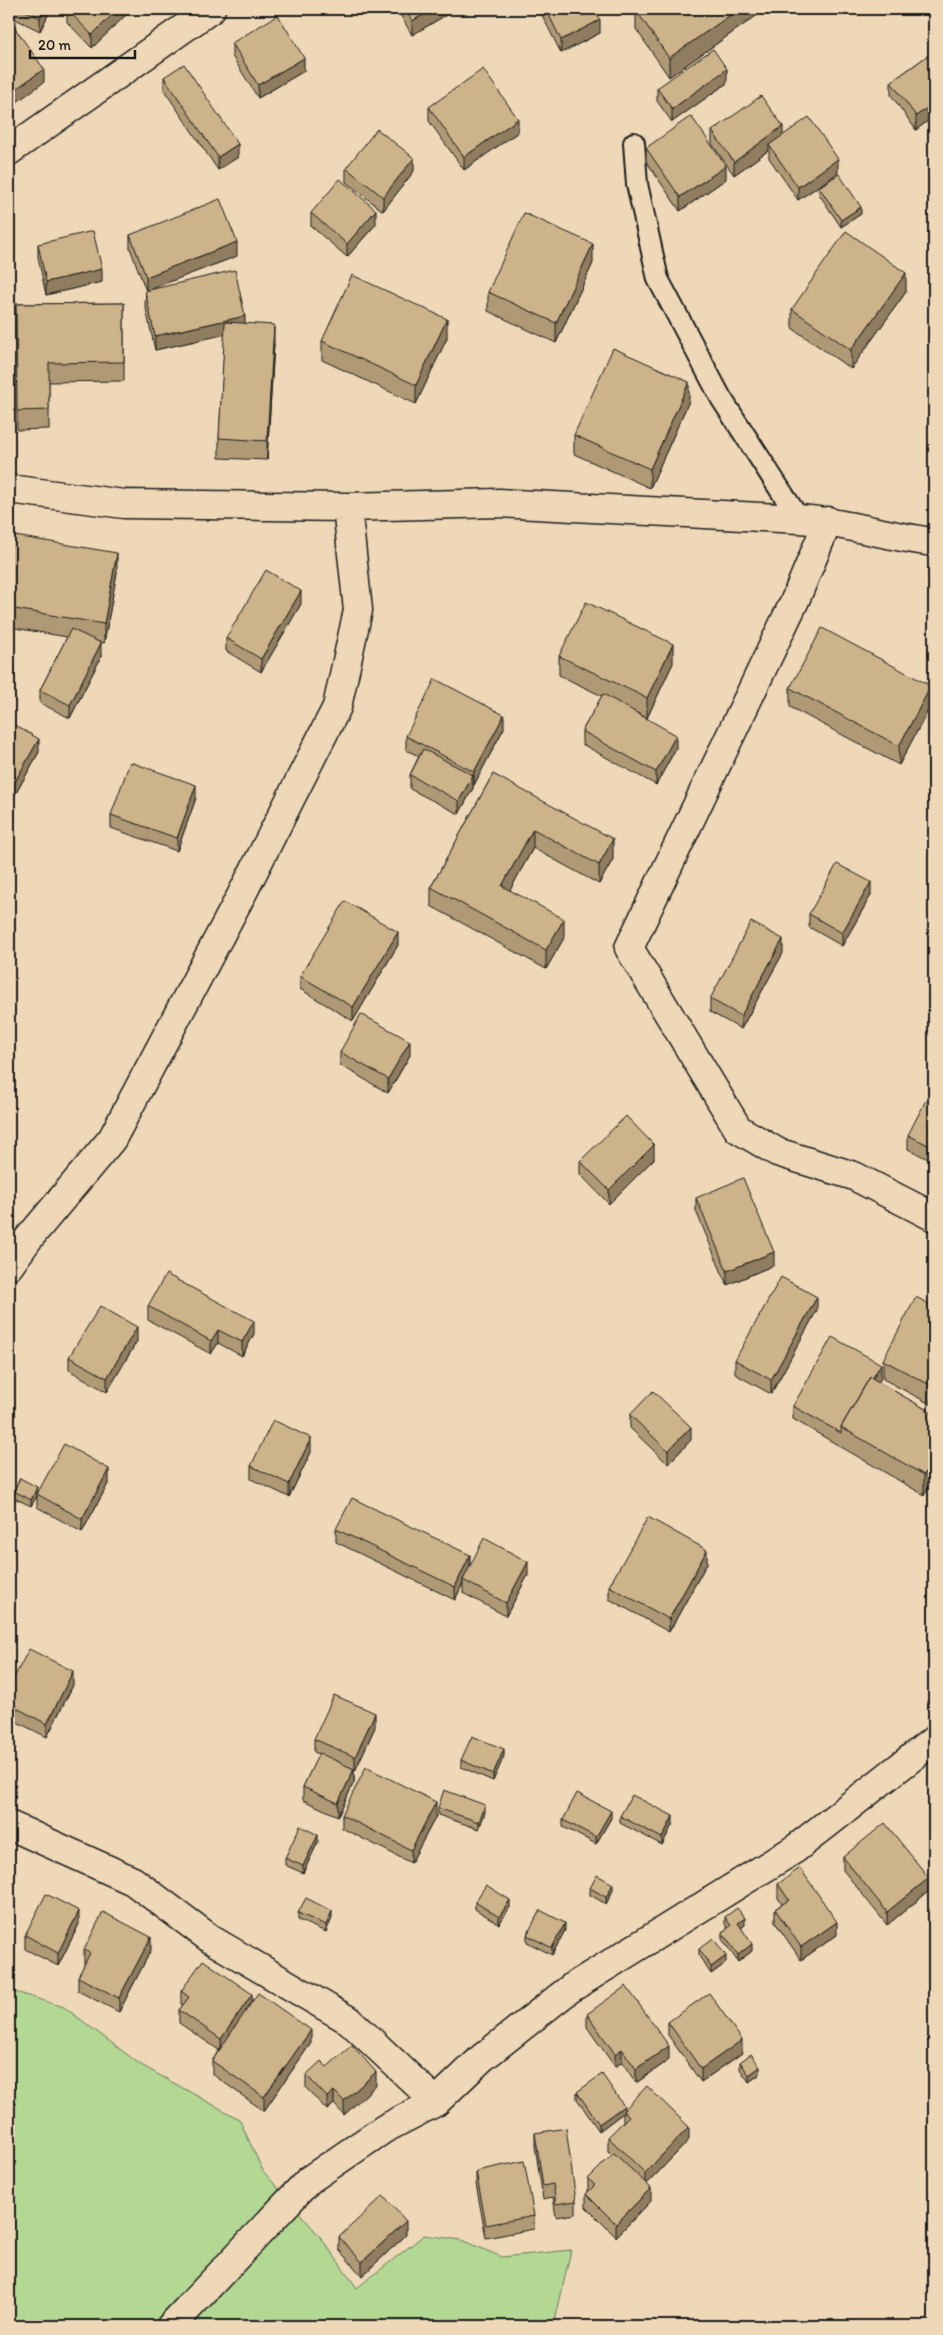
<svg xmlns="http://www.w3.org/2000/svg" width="943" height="2335" viewBox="0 0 943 2335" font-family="Itim,sans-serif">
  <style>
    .green { fill: #b2d894; stroke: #677a58 }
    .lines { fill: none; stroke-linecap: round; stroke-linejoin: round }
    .service-casing { stroke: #1c1c1c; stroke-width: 24 }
    .minor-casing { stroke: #1c1c1c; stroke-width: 31 }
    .service { stroke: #eed8b7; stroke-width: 20 }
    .minor { stroke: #eed8b7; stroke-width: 28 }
    .wall { fill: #b09a76; stroke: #1c1c1c }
    .shaded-wall { fill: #907d60; stroke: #1c1c1c }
    .building { fill: #cdb389; stroke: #1c1c1c }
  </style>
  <rect width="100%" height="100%" fill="#eed8b7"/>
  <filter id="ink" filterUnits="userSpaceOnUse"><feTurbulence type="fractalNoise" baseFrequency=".02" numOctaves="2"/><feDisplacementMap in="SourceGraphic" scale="10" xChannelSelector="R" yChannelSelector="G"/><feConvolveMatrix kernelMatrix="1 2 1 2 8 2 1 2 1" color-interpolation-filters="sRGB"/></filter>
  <g filter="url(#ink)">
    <path class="green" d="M 9,1990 L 64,2007 L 141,2065 L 239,2119 L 263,2171 L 322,2239 L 357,2288 L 424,2235 L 461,2240 L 502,2257 L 571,2250 L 554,2326 L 9,2326 Z"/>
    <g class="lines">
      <g class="service-casing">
        <path id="service" d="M 634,143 L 637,184 L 658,279 L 721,398 L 799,519"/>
      </g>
      <g class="minor-casing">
        <path id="minor" d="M 9,151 L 211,9
          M 9,489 L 124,504 L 347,507 L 499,503 L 799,519 C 845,522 889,537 934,542
          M 828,521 L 796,598 L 629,948 L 738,1129 L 777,1152 L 854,1176 L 934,1217
          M 9,1266 L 29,1238 L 112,1139 L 243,892 L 337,707 L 358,610 L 347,507
          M 9,1825 L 133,1881 L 212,1940 L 350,2021 L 436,2102
          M 171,2326 L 309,2180 L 384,2129 L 436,2102 L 482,2058 L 571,1988 L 795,1849 L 934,1740"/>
      </g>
      <use href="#service" class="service"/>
      <use href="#minor" class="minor"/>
    </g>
    <path class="wall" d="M 9,9 L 51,9 L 40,31 L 9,16 Z
      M 67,9 L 132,9 L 92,48 L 67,22 Z
      M 397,9 L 446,9 L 446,15 L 412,35 Z
      M 541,9 L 594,9 L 600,33 L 561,53 L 541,13 Z
      M 766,9 L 669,77 L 636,29 L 636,10 Z
      M 232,43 L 304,71 L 258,98 L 232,56 Z
      M 934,51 L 934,116 L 916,130 L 891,95 L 891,82 Z
      M 164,77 L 238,157 L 218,170 L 164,90 Z
      M 727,83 L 672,122 L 657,101 L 657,88 Z
      M 429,107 L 518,132 L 464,170 L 429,121 Z
      M 712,131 L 783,135 L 838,173 L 798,200 L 769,158 L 769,150 L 734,175 L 712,144 Z
      M 646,148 L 726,179 L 680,211 L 646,161 Z
      M 346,168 L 414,171 L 383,211 L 346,182 Z
      M 819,187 L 861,214 L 841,227 L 819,194 Z
      M 311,213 L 376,224 L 347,257 L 311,226 Z
      M 130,235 L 237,256 L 147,290 L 245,323 L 274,344 L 267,460 L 219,458 L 219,438 L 225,334 L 155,350 L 145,304 L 146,291 L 130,248 Z
      M 38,244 L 102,282 L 46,295 L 38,257 Z
      M 593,263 L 556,343 L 488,311 L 488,292 Z
      M 906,292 L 851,369 L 792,328 L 792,309 Z
      M 124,303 L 124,381 L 49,382 L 49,429 L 17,430 L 16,304 Z
      M 447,338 L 416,404 L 322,360 L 322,341 Z
      M 689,401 L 650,488 L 574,454 L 574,435 Z
      M 9,535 L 117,572 L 104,643 L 99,642 L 101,657 L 70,718 L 40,703 L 40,690 L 67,637 L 9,627 Z
      M 301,604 L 261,672 L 226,651 L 226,638 Z
      M 559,656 L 673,663 L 647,718 L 633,711 L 676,748 L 656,785 L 582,744 L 582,731 L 602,696 L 559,675 Z
      M 790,688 L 931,705 L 899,765 L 790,707 Z
      M 9,722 L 39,752 L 12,800 L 9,798 Z
      M 504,728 L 474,785 L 473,785 L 473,788 L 459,814 L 410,789 L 410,775 L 419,756 L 406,750 L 406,736 Z
      M 493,774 L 613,859 L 599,884 L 533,848 L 510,890 L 564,938 L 546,969 L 431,906 L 431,887 Z
      M 196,798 L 177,851 L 111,828 L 111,815 Z
      M 871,895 L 842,946 L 809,927 L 809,914 Z
      M 398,945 L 353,1021 L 300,989 L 300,976 Z
      M 783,953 L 741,1029 L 710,1012 L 710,999 Z
      M 934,962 L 934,989 L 929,987 L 929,974 Z
      M 340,1052 L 410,1055 L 388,1093 L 340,1065 Z
      M 934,1105 L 934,1162 L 908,1149 L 908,1135 Z
      M 654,1159 L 609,1204 L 580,1174 L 580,1161 Z
      M 696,1198 L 774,1265 L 727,1285 L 696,1211 Z
      M 148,1306 L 254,1334 L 242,1356 L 218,1343 L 211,1354 L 148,1320 Z
      M 934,1307 L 934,1406 L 883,1379 L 883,1360 Z
      M 817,1310 L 771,1394 L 735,1374 L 735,1360 Z
      M 137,1341 L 107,1392 L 69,1370 L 69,1357 Z
      M 881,1378 L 878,1382 L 934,1414 L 924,1495 L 793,1419 L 793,1406 Z
      M 630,1415 L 691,1440 L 668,1464 L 630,1428 Z
      M 311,1452 L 289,1497 L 251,1479 L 251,1466 Z
      M 109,1482 L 82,1532 L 37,1507 L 37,1496 L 31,1506 L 14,1498 L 14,1491 L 37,1492 Z
      M 336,1529 L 470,1566 L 528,1575 L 506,1616 L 463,1593 L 463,1583 L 455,1600 L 336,1542 Z
      M 707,1563 L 669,1632 L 609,1599 L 609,1586 Z
      M 73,1685 L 47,1737 L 9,1718 L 9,1687 Z
      M 375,1727 L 355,1771 L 354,1770 L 354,1782 L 338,1816 L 303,1800 L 303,1787 L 319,1754 L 314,1752 L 314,1739 Z
      M 504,1756 L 493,1781 L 461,1767 L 461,1760 Z
      M 438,1808 L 485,1812 L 479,1829 L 438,1815 Z
      M 342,1815 L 436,1816 L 411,1863 L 342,1828 Z
      M 620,1816 L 673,1823 L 662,1845 L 620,1823 Z
      M 611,1818 L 596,1844 L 563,1827 L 563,1820 Z
      M 318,1842 L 303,1873 L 285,1865 L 285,1858 Z
      M 843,1857 L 929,1891 L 887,1925 L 843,1870 Z
      M 778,1884 L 837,1935 L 801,1960 L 775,1922 L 775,1909 L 782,1904 L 778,1898 Z
      M 590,1888 L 613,1890 L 606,1904 L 590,1895 Z
      M 475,1902 L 510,1907 L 499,1924 L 475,1909 Z
      M 298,1913 L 332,1918 L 326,1932 L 298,1920 Z
      M 725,1917 L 745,1925 L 741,1928 L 752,1951 L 738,1962 L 722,1939 L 722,1932 L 728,1928 L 725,1924 Z
      M 79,1924 L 58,1966 L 25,1949 L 25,1935 Z
      M 565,1930 L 552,1955 L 527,1942 L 527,1935 Z
      M 699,1949 L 726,1963 L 711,1974 L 699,1956 Z
      M 84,1950 L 151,1950 L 119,2012 L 78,1991 L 78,1977 L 85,1964 L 84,1964 Z
      M 181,1991 L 252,2002 L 311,2043 L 264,2111 L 212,2074 L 212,2061 L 219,2050 L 179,2023 L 179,2010 L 183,2005 L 181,2004 Z
      M 587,2014 L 669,2060 L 636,2083 L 622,2062 L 615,2067 L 587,2027 Z
      M 668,2022 L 742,2053 L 701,2082 L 668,2035 Z
      M 740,2062 L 760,2074 L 749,2082 L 740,2069 Z
      M 327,2067 L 376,2085 L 344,2115 L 334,2104 L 327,2110 L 306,2088 L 306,2075 Z
      M 577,2092 L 624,2109 L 689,2140 L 647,2184 L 651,2201 L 616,2237 L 586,2207 L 586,2194 L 588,2192 L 588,2179 L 612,2155 L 608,2151 L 608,2137 L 623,2122 L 623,2113 L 599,2131 L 577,2099 Z
      M 535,2133 L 576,2201 L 576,2214 L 556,2217 L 553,2197 L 543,2199 L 535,2146 Z
      M 476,2171 L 534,2216 L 534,2229 L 486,2238 L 476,2184 Z
      M 406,2235 L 362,2276 L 339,2250 L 339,2237 Z"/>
    <path class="shaded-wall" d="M 44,9 L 51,9 L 40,31 L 40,18 Z
      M 118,9 L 132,9 L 92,48 L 92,35 Z
      M 434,9 L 446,9 L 446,15 L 412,35 L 412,21 Z
      M 739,9 L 766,9 L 669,77 L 669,58 Z
      M 600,20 L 600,33 L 561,53 L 561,40 Z
      M 304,58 L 304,71 L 258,98 L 258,85 Z
      M 44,69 L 44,82 L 9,108 L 9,94 Z
      M 727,69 L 727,83 L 672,122 L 672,109 Z
      M 934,103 L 934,116 L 916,130 L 916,116 Z
      M 518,119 L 518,132 L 464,170 L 464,157 Z
      M 783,126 L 783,140 L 769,145 L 769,150 L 734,175 L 734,162 Z
      M 238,144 L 238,157 L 218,170 L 218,157 Z
      M 414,158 L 414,171 L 383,211 L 383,197 Z
      M 838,159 L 838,173 L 798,200 L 798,187 Z
      M 726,166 L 726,179 L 680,211 L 680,197 Z
      M 861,207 L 861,214 L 841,227 L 841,220 Z
      M 376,210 L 376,224 L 347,257 L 347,244 Z
      M 237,242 L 237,256 L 146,291 L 146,277 Z
      M 593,244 L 593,263 L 556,343 L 556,323 Z
      M 102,269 L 102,282 L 46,295 L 46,282 Z
      M 906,273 L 906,292 L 851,369 L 851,350 Z
      M 245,316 L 245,330 L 155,350 L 155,336 Z
      M 447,319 L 447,338 L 416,404 L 416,385 Z
      M 274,325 L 274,344 L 267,460 L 267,441 Z
      M 689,382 L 689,401 L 650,488 L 650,469 Z
      M 117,553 L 117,572 L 104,643 L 104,624 Z
      M 301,591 L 301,604 L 261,672 L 261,659 Z
      M 101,643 L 101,657 L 70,718 L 70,705 Z
      M 673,644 L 673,663 L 647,718 L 647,698 Z
      M 931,686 L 931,705 L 899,765 L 899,746 Z
      M 504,715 L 504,728 L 474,785 L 474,772 Z
      M 676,735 L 676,748 L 656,785 L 656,772 Z
      M 39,739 L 39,752 L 12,800 L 12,787 Z
      M 473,775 L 473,788 L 459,814 L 459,801 Z
      M 196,785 L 196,798 L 177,851 L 177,838 Z
      M 533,829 L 533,848 L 502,905 L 502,886 Z
      M 613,839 L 613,859 L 599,884 L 599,865 Z
      M 871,882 L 871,895 L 842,946 L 842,933 Z
      M 564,919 L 564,938 L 546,969 L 546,950 Z
      M 398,932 L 398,945 L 353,1021 L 353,1007 Z
      M 783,939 L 783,953 L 741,1029 L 741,1016 Z
      M 410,1041 L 410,1055 L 388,1093 L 388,1079 Z
      M 654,1145 L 654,1159 L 609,1204 L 609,1190 Z
      M 774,1252 L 774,1265 L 727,1285 L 727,1271 Z
      M 817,1297 L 817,1310 L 771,1394 L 771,1380 Z
      M 254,1321 L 254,1334 L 242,1356 L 242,1342 Z
      M 137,1327 L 137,1341 L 107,1392 L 107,1378 Z
      M 218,1330 L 218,1343 L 211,1354 L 211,1341 Z
      M 881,1364 L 881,1378 L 849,1432 L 843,1429 Z
      M 691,1427 L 691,1440 L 668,1464 L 668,1451 Z
      M 311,1438 L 311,1452 L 289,1497 L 289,1484 Z
      M 934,1458 L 934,1477 L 924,1495 L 924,1475 Z
      M 109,1469 L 109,1482 L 82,1532 L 82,1519 Z
      M 37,1487 L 37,1496 L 31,1506 L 31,1500 Z
      M 707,1550 L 707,1563 L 669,1632 L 669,1619 Z
      M 470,1555 L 470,1568 L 463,1580 L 463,1583 L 455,1600 L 455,1587 Z
      M 528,1562 L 528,1575 L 506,1616 L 506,1603 Z
      M 73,1671 L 73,1685 L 47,1737 L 47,1724 Z
      M 375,1713 L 375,1727 L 355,1771 L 355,1757 Z
      M 12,1721 L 12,1728 L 9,1734 L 9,1727 Z
      M 504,1749 L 504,1756 L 493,1781 L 493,1774 Z
      M 354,1769 L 354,1782 L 338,1816 L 338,1803 Z
      M 436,1802 L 436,1816 L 411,1863 L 411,1850 Z
      M 485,1805 L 485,1812 L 479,1829 L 479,1822 Z
      M 611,1811 L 611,1818 L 596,1844 L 596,1837 Z
      M 673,1816 L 673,1823 L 662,1845 L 662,1838 Z
      M 318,1835 L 318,1842 L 303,1873 L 303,1866 Z
      M 929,1878 L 929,1891 L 887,1925 L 887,1912 Z
      M 613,1884 L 613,1890 L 606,1904 L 606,1897 Z
      M 510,1900 L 510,1907 L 499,1924 L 499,1917 Z
      M 79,1911 L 79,1924 L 58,1966 L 58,1953 Z
      M 332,1911 L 332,1918 L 326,1932 L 326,1925 Z
      M 745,1918 L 745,1925 L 738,1930 L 738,1923 Z
      M 837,1922 L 837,1935 L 801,1960 L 801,1947 Z
      M 565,1923 L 565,1930 L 552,1955 L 552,1948 Z
      M 151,1937 L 151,1950 L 119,2012 L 119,1998 Z
      M 752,1944 L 752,1951 L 738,1962 L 738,1955 Z
      M 726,1956 L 726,1963 L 711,1974 L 711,1967 Z
      M 252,1994 L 252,2007 L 221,2052 L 221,2039 Z
      M 311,2030 L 311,2043 L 264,2111 L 264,2097 Z
      M 742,2040 L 742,2053 L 701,2082 L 701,2069 Z
      M 669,2046 L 669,2060 L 636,2083 L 636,2069 Z
      M 622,2049 L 622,2062 L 615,2067 L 615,2054 Z
      M 760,2067 L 760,2074 L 749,2082 L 749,2075 Z
      M 376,2072 L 376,2085 L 344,2115 L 344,2101 Z
      M 334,2091 L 334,2104 L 327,2110 L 327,2097 Z
      M 624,2106 L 624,2112 L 623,2111 L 623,2113 L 599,2131 L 599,2124 Z
      M 689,2127 L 689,2140 L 645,2186 L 645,2173 Z
      M 651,2188 L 651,2201 L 616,2237 L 616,2224 Z
      M 406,2221 L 406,2235 L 362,2276 L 362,2262 Z"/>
    <path class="building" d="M 22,9 L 44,9 L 40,18 Z
      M 67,9 L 118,9 L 92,35 Z
      M 405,9 L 434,9 L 412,21 Z
      M 546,9 L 594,9 L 600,20 L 561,40 Z
      M 638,9 L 739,9 L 669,58 L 636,10 Z
      M 278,15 L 304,58 L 258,85 L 232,43 Z
      M 9,20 L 44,69 L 9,94 Z
      M 713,49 L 727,69 L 672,109 L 657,88 Z
      M 934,51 L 934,103 L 916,116 L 891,82 Z
      M 184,64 L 238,144 L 218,157 L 164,77 Z
      M 483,69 L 518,119 L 464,157 L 429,107 Z
      M 761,96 L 783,126 L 734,162 L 712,131 Z
      M 691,116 L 726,166 L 680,197 L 646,148 Z
      M 809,117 L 838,159 L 798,187 L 769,145 Z
      M 377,129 L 414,158 L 383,197 L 346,168 Z
      M 839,174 L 861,207 L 841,220 L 819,187 Z
      M 340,179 L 376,210 L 347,244 L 311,213 Z
      M 220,199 L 237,242 L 146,277 L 130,235 Z
      M 524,213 L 593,244 L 556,323 L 488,292 Z
      M 93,231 L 102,269 L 46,282 L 38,244 Z
      M 846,231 L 906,273 L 851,350 L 792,309 Z
      M 235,270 L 245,316 L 155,336 L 145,291 Z
      M 352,275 L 447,319 L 416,385 L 322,341 Z
      M 124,303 L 124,362 L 49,363 L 49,410 L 17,411 L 16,304 Z
      M 225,322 L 274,325 L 267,441 L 219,438 Z
      M 613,348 L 689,382 L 650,469 L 574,435 Z
      M 9,535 L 117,553 L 104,624 L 9,608 Z
      M 266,570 L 301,591 L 261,659 L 226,638 Z
      M 586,602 L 673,644 L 647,698 L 559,656 Z
      M 822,628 L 931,686 L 899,746 L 790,688 Z
      M 71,629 L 101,643 L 70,705 L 40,690 Z
      M 435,679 L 504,715 L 474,772 L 406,736 Z
      M 603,694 L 676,735 L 656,772 L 582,731 Z
      M 9,722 L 39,739 L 12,787 L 9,785 Z
      M 423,749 L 473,775 L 459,801 L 410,775 Z
      M 130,762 L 196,785 L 177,838 L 111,815 Z
      M 493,774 L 613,839 L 599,865 L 533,829 L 502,886 L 564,919 L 546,950 L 431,887 Z
      M 837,864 L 871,882 L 842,933 L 809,914 Z
      M 345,901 L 398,932 L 353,1007 L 300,976 Z
      M 751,922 L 783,939 L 741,1016 L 710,999 Z
      M 934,962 L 934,976 L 929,974 Z
      M 361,1014 L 410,1041 L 388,1079 L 340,1052 Z
      M 926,1100 L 934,1105 L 934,1148 L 908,1135 Z
      M 626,1116 L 654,1145 L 609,1190 L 580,1161 Z
      M 743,1178 L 774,1252 L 727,1271 L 696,1198 Z
      M 166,1274 L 254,1321 L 242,1342 L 218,1330 L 211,1341 L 148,1306 Z
      M 781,1277 L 817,1297 L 771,1380 L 735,1360 Z
      M 916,1297 L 934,1307 L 934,1387 L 883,1360 Z
      M 100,1306 L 137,1327 L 107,1378 L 69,1357 Z
      M 832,1337 L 881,1364 L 872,1379 L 870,1377 L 841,1427 L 841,1433 L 793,1406 Z
      M 870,1377 L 934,1414 L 934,1458 L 924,1475 L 841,1427 Z
      M 653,1391 L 691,1427 L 668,1451 L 630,1415 Z
      M 273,1420 L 311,1438 L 289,1484 L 251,1466 Z
      M 64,1444 L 109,1469 L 82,1519 L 37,1494 Z
      M 20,1478 L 37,1487 L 31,1500 L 14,1491 Z
      M 352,1498 L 470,1555 L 455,1587 L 336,1529 Z
      M 648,1517 L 707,1550 L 669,1619 L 609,1586 Z
      M 484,1538 L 528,1562 L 506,1603 L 463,1580 Z
      M 29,1649 L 73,1671 L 47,1724 L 9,1704 L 9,1687 Z
      M 334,1695 L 375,1713 L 355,1757 L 314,1739 Z
      M 9,1720 L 12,1721 L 9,1727 Z
      M 472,1736 L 504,1749 L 493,1774 L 461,1760 Z
      M 319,1753 L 354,1769 L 338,1803 L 303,1787 Z
      M 366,1767 L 436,1802 L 411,1850 L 342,1815 Z
      M 444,1790 L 485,1805 L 479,1822 L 438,1808 Z
      M 577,1793 L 611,1811 L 596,1837 L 563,1820 Z
      M 632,1795 L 673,1816 L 662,1838 L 620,1816 Z
      M 885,1823 L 929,1878 L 887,1912 L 843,1857 Z
      M 300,1826 L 318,1835 L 303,1866 L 285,1858 Z
      M 800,1868 L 837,1922 L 801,1947 L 775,1909 L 789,1900 L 778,1884 Z
      M 597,1875 L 613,1884 L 606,1897 L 590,1888 Z
      M 486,1885 L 510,1900 L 499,1917 L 475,1902 Z
      M 46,1894 L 79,1911 L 58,1953 L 25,1935 Z
      M 306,1898 L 332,1911 L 326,1925 L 298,1913 Z
      M 737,1908 L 745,1918 L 738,1923 L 752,1944 L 738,1955 L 722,1932 L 731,1926 L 725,1917 Z
      M 540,1910 L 565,1923 L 552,1948 L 527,1935 Z
      M 103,1912 L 151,1937 L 119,1998 L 78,1977 L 90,1953 L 84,1950 Z
      M 713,1938 L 726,1956 L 711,1967 L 699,1949 Z
      M 203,1960 L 252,1994 L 221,2039 L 179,2010 L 189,1997 L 181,1991 Z
      M 626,1986 L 669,2046 L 636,2069 L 622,2049 L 615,2054 L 587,2014 Z
      M 258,1993 L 311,2030 L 264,2097 L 212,2061 Z
      M 709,1993 L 742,2040 L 701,2069 L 668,2022 Z
      M 352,2045 L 376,2072 L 344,2101 L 334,2091 L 327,2097 L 306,2075 L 321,2061 L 327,2067 Z
      M 751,2054 L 760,2067 L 749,2075 L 740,2062 Z
      M 602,2074 L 624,2106 L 599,2124 L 577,2092 Z
      M 647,2086 L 689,2127 L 645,2173 L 608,2137 L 629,2116 L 623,2111 Z
      M 566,2128 L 576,2201 L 556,2204 L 553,2184 L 543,2186 L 535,2133 Z
      M 614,2153 L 651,2188 L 616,2224 L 586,2194 L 595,2185 L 588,2179 Z
      M 524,2161 L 534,2216 L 486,2225 L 476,2171 Z
      M 383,2196 L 406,2221 L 362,2262 L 339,2237 Z"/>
  </g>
  <rect width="943" height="2335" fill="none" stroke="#eed8b7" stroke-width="30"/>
  <rect x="15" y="15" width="913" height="2305" fill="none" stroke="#1c1c1c" stroke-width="2" filter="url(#ink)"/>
  <path d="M30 50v8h105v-8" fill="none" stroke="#1c1c1c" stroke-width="2.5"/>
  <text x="38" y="50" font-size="15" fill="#1c1c1c" stroke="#eed8b7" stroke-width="4" paint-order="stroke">20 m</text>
</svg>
